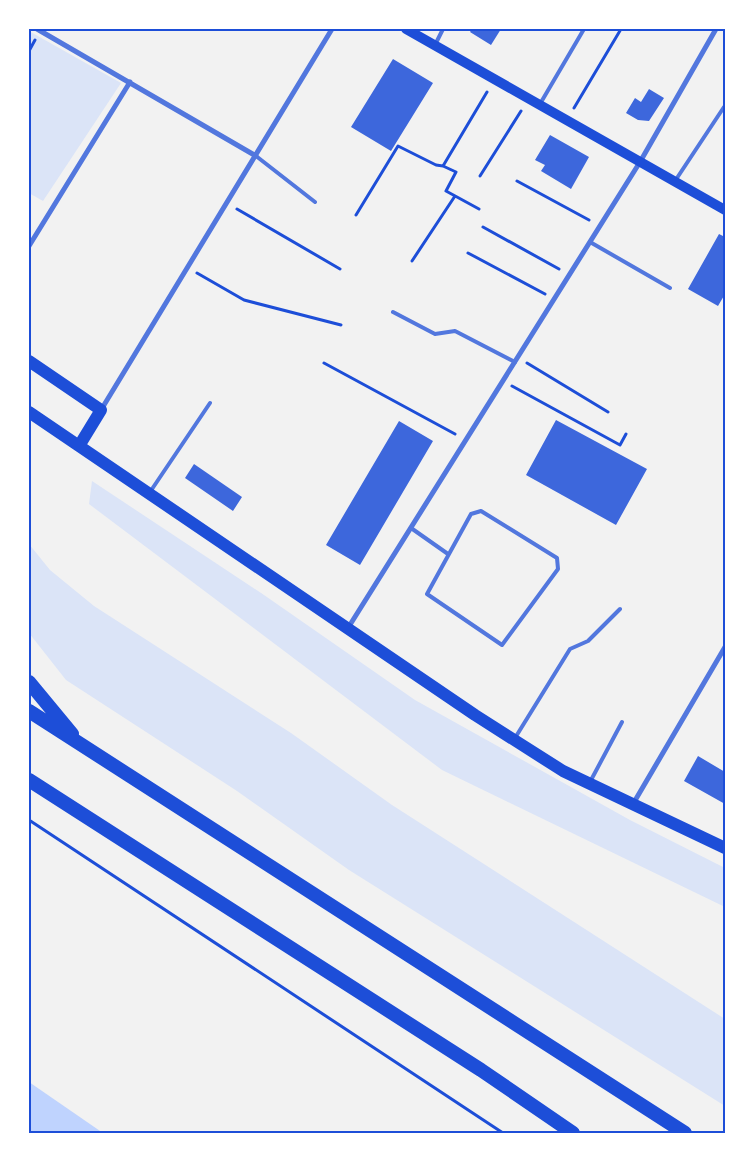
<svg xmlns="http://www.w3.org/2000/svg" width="754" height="1162" viewBox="0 0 754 1162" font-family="Literata,serif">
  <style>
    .green { fill: #dbe4f7 }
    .water { fill: #bfd3fe }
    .building { fill: #3d67dc }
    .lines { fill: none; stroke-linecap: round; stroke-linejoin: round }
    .path { stroke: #1d4ed8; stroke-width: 3 }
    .service { stroke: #5277de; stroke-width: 4 }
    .minor { stroke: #5277de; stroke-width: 5 }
    .secondary { stroke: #1d4ed8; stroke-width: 10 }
    .primary { stroke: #1d4ed8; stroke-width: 12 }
    .trunk { stroke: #1d4ed8; stroke-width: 14 }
    .neatline { fill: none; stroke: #1d4ed8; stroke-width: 2 }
  </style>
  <rect width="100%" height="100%" fill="#f2f2f2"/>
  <path class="green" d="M 29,31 L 121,83 L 43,201 L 29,193 Z
    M 92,481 L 264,595 L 415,700 L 630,820 L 725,868 L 725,907 L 442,770 L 89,504 Z
    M 29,544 L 50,570 L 94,606 L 291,733 L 392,805 L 725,1019 L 725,1106 L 349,870 L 237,791 L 66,680 L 29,633 Z"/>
  <path class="water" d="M 29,1082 L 103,1133 L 29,1133 Z"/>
  <path class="building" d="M 472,29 L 501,29 L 491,45 L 470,32 Z
    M 393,59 L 433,83 L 391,151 L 351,127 Z
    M 649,89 L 664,98 L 649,121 L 638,120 L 626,113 L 635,98 L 641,102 Z
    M 550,135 L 589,157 L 571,189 L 541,171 L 545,165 L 535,160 Z
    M 719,234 L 725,237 L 725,294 L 718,306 L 688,289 Z
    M 556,420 L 647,469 L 616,525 L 526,475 Z
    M 399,421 L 433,441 L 360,565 L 326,545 Z
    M 194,464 L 242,497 L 233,511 L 185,478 Z
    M 698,756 L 725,772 L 725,804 L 684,781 Z"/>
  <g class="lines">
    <path class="path" d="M 29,51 L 35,40
      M 574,108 L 621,29
      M 480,176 L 521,111
      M 517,181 L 589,220
      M 237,209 L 340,269
      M 479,209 L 446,191 L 456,172 L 443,166 L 487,92
      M 356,215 L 398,146 L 436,165 L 443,166
      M 483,227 L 559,269
      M 468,253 L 545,294
      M 412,261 L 455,196
      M 197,273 L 244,300 L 341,325
      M 324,363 L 455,434
      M 527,363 L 608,412
      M 512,386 L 620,445 L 626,434
      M 29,820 L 503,1133"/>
    <path class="service" d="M 435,45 L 443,29
      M 540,104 L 584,29
      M 256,156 L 315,202
      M 675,181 L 724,107
      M 590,242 L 670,288
      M 393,312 L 435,334 L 455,331 L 515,362
      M 150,492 L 210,403
      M 481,511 L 557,558 L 558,569 L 502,645 L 427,594 L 471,514 Z
      M 411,528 L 448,554
      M 515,738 L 570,649 L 588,641 L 620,609
      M 590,782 L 622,722"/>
    <path class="minor" d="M 37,29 L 256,156
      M 29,246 L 130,82
      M 101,410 L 332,29
      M 348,628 L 640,162 L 716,29
      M 633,804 L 725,647"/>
    <path class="secondary" d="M 406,29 L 725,210"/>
    <path class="primary" d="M 29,361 L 101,410 L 79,446
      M 29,412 L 475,715 L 563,771 L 725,848"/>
    <path class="trunk" d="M 29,682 L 72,734
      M 29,711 L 685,1133
      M 29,780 L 481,1070 L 573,1133"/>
  </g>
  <rect width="754" height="1162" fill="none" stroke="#ffffff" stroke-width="60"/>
  <rect x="30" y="30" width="694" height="1102" class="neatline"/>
</svg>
